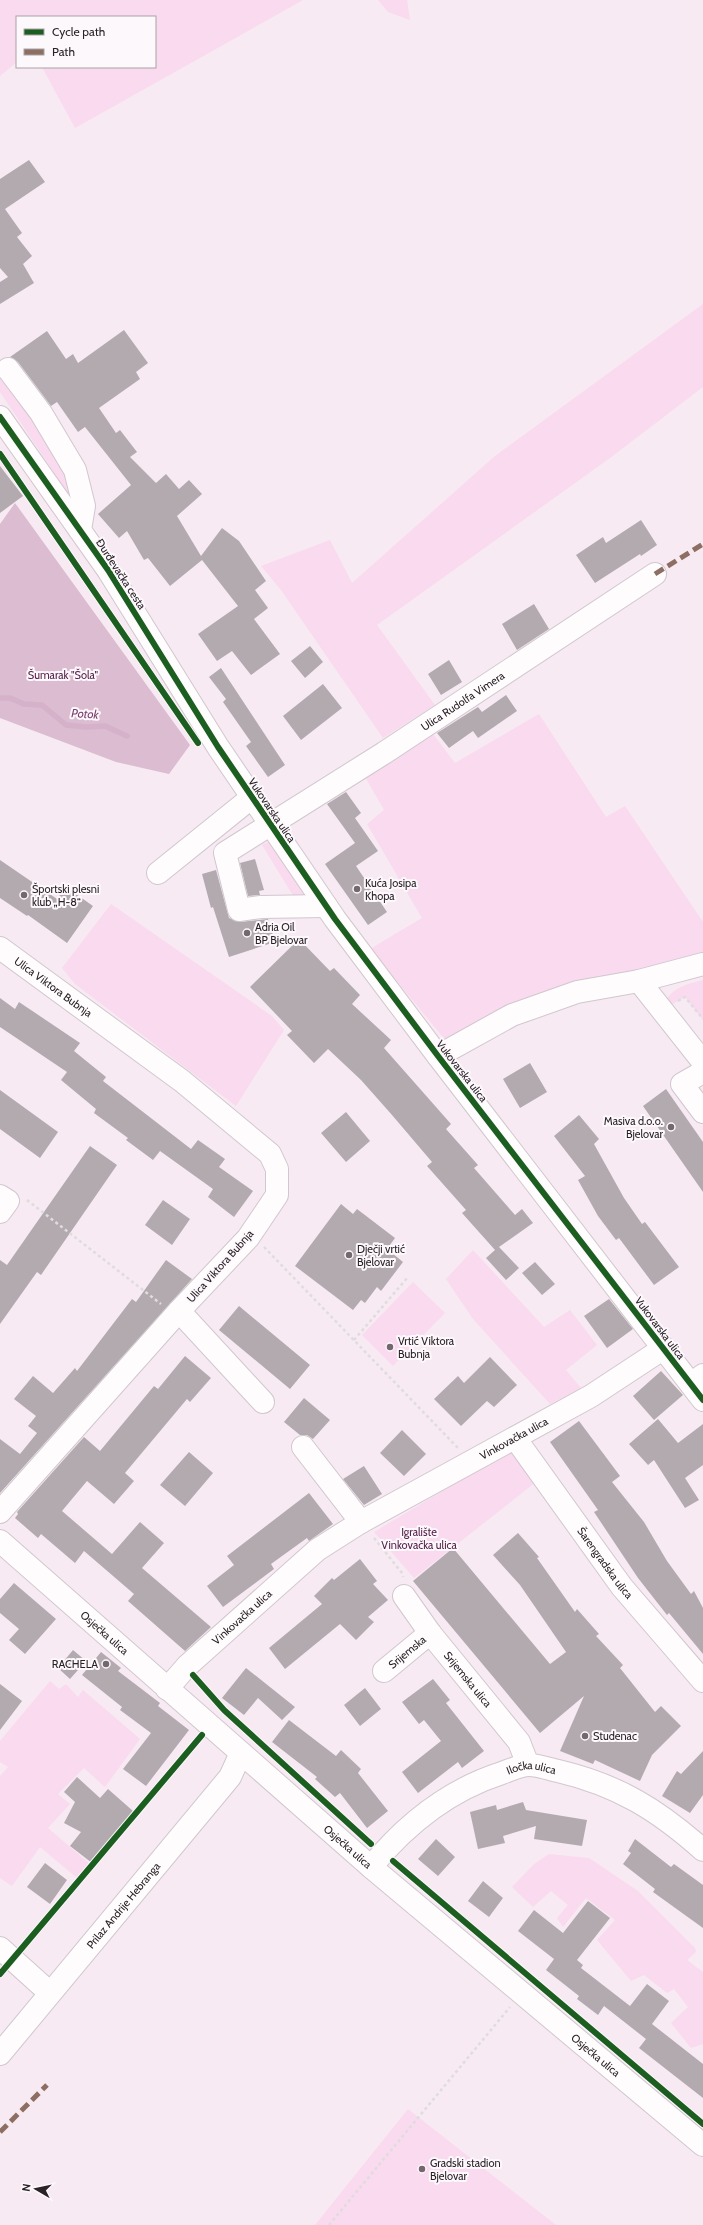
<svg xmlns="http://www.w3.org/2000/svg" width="703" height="2225" viewBox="0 0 703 2225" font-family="Cabin,sans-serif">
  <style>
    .green { fill: #f9daef }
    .forest { fill: #dbbcd1 }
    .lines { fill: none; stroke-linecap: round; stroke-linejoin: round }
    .stream { stroke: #d5b1ca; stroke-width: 5.5 }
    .building { fill: #b3aab0 }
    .minor-casing { stroke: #d1c7ce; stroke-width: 24 }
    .major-casing { stroke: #d1c7ce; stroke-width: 24 }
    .path { stroke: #dfdcde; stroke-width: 2.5; stroke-dasharray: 3 3; stroke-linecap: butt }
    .minor { stroke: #fefcfd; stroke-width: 22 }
    .major { stroke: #fefcfd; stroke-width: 22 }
    .quiet { stroke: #8d6e63; stroke-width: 5; stroke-dasharray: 10 5; stroke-linecap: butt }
    .cycleway-casing { stroke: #fdf8fc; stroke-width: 8 }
    .cycleway { stroke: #1b5e20; stroke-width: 6 }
    .poi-dot { fill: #72686e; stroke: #fdf8fc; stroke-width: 1.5 }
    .labels { text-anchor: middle; stroke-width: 4; stroke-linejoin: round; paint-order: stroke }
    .street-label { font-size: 11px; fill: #2a2227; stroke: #fdf8fc }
    .park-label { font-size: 11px; fill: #57204b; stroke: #fdf8fc }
    .poi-label { font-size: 11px; fill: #2a2227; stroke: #fdf8fc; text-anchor: start }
    .water-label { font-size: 12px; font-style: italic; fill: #793f6b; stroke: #fdf8fc }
  </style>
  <rect width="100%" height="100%" fill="#f7eaf3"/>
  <path class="green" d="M 0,0 L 303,0 L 75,128 L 42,67 L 155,67 L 155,17 L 17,17 L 17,62 L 0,76 Z
    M 378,0 L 407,0 L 410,20 L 388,12 Z
    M 703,304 L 703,387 L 610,458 L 377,625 L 435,705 L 383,738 L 281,590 L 261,566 L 330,540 L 352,583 L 495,456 Z
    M 0,371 L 60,461 L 75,504 L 0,392 Z
    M 539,714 L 606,817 L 625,806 L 703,922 L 703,964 L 639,981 L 452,1048 L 370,949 L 422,918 L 367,824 L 384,810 L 360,768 L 426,725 L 455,763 Z
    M 268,842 L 274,844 L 304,889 L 303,895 L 297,902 L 262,845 Z
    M 111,904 L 272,1016 L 284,1030 L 236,1106 L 75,984 L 62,968 Z
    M 703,980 L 703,1020 L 685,997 L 669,1006 L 665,1001 C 674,987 687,984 703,980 Z
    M 473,1250 L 544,1327 L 570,1310 L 597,1345 L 566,1370 L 581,1388 L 550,1404 L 473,1319 L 446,1279 Z
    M 413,1282 L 445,1313 L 393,1366 L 362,1335 Z
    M 513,1449 L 536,1482 L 414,1578 L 374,1532 Z
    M 50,1681 L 59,1689 L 66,1684 L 78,1697 L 83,1690 L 140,1739 L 105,1787 L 84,1768 L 58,1794 L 70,1804 L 48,1828 L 90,1864 L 77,1878 L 40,1847 L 12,1886 L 0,1878 L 0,1776 L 8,1767 L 0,1762 L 0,1741 Z
    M 549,1854 L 589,1858 L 638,1891 L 695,1948 L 696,1952 L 687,1960 L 703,1972 L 703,2044 L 691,2048 L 671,2023 L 688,2007 L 674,1989 L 667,1993 L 644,1975 L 631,1981 L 597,1940 L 615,1920 L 586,1898 L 563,1927 L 557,1918 L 568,1905 L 551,1891 L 533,1907 L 512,1887 L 534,1864 Z
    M 408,2109 L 556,2225 L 315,2225 Z"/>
  <path class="forest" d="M 15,503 L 190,745 L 169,774 L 116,762 L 0,718 L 0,524 Z"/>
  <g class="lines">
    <path class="stream" d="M 0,698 L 10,698 L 24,704 L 42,705 L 66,725 L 86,727 L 105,726 L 127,736"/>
  </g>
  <path class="building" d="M 29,160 L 45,182 L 5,209 L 22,233 L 17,237 L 32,256 L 23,264 L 34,283 L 0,304 L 0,282 L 8,277 L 0,268 L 0,179 Z
    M 124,330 L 148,363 L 136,372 L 140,379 L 99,408 L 116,433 L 120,430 L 137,452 L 130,457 L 156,483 L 166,474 L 179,489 L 189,480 L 202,494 L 177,516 L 201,556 L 222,528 L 239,541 L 266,581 L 255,590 L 268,608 L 254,619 L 280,654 L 251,675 L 232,651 L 217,661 L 198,634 L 238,606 L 202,560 L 170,586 L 148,558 L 144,560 L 127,531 L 119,538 L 98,514 L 131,485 L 85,427 L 78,432 L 57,402 L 51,406 L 18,362 L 10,357 L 47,331 L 66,359 L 73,354 L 78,363 Z
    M 0,466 L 23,496 L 0,513 Z
    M 641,520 L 657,545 L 641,556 L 640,554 L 595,583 L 576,555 L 603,537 L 606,543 Z
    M 534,604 L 549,629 L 517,650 L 502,624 Z
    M 310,646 L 323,662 L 305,678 L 291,661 Z
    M 449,660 L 462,682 L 441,695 L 428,674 Z
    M 221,668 L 285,765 L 268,777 L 246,746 L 251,742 L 223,702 L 226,699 L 209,677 Z
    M 323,684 L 342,708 L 301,740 L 283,716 Z
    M 506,695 L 517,711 L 478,738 L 473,731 L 449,748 L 437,733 L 478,707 L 482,712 Z
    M 346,792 L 361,813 L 355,818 L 378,851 L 356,866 L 387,912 L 368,925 L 325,864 L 355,843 L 327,804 Z
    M 255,859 L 264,890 L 259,891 L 260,895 L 248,896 L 240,863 Z
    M 0,860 L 57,899 L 66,887 L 93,906 L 67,943 L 28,915 L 27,916 L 0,898 Z
    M 216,870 L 229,918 L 240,922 L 268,919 L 275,942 L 229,957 L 213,907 L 211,908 L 202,874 Z
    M 299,939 L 330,971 L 334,968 L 360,995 L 352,1004 L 391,1040 L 384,1048 L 451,1124 L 446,1129 L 478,1165 L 474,1168 L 515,1215 L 522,1209 L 533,1223 L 499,1247 L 519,1268 L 506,1280 L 486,1258 L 495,1250 L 462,1213 L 466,1210 L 427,1166 L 432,1162 L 392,1115 L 361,1080 L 328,1049 L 314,1063 L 287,1035 L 292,1031 L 250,987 Z
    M 0,998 L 15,1009 L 19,1002 L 80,1043 L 74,1051 L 106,1077 L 103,1081 L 191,1149 L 198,1140 L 225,1159 L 219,1167 L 253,1191 L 234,1217 L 208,1197 L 213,1189 L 160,1151 L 153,1160 L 126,1140 L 128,1138 L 94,1113 L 96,1109 L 61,1080 L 67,1072 L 0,1027 Z
    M 530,1063 L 547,1092 L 520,1108 L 503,1079 Z
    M 666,1089 L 703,1142 L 703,1192 L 643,1106 Z
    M 0,1090 L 58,1132 L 40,1158 L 0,1129 Z
    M 346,1112 L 370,1141 L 346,1162 L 321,1133 Z
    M 579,1115 L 599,1139 L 594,1144 L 624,1198 L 642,1224 L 645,1222 L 679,1267 L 654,1285 L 619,1238 L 616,1240 L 598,1216 L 578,1180 L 585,1176 L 554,1136 Z
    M 90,1146 L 117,1165 L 41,1275 L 37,1272 L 0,1324 L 0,1260 L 7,1265 Z
    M 163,1200 L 190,1219 L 172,1245 L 145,1225 Z
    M 341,1204 L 353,1214 L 357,1209 L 395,1238 L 387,1249 L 403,1262 L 381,1291 L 377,1287 L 365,1303 L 361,1300 L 353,1310 L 295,1266 Z
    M 166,1260 L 192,1279 L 0,1493 L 0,1439 L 20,1454 L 37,1433 L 28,1426 L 36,1416 L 14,1399 L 33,1376 L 53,1393 L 75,1368 L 77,1371 L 132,1299 L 136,1302 Z
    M 535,1262 L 555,1284 L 542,1295 L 522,1273 Z
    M 609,1299 L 633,1329 L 607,1348 L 584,1316 Z
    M 239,1306 L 310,1365 L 290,1389 L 219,1330 Z
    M 185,1356 L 211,1378 L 190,1402 L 187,1399 L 125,1473 L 134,1481 L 114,1504 L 87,1481 L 62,1511 L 112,1554 L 140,1522 L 164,1543 L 142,1568 L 211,1627 L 185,1651 L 128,1601 L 134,1594 L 84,1551 L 75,1563 L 41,1534 L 38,1538 L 15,1518 L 18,1514 L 17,1512 L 84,1437 L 100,1451 L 154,1386 L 158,1389 Z
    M 490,1357 L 517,1385 L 494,1407 L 487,1401 L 461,1426 L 434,1399 L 458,1376 L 464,1383 Z
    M 661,1371 L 683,1395 L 654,1420 L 633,1396 Z
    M 304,1398 L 330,1420 L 313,1439 L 307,1435 L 300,1435 L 284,1422 Z
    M 658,1419 L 678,1443 L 703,1424 L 703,1465 L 685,1478 L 699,1500 L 685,1508 L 654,1460 L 648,1465 L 629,1444 Z
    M 579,1421 L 620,1476 L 612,1482 L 644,1522 L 667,1561 L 691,1594 L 694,1591 L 703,1608 L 703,1654 L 669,1613 L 667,1615 L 638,1578 L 594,1512 L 598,1510 L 550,1442 Z
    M 402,1430 L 426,1454 L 404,1476 L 380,1453 Z
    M 189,1452 L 213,1473 L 185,1506 L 160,1485 Z
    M 364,1466 L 382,1494 L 364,1505 L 343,1479 Z
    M 309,1493 L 333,1524 L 309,1541 L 307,1538 L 271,1564 L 274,1569 L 223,1607 L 207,1586 L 234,1565 L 227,1556 Z
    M 518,1533 L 539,1557 L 537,1558 L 575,1612 L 577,1609 L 599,1634 L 596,1636 L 623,1665 L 620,1668 L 655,1712 L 661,1706 L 681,1726 L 652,1755 L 640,1781 L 595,1760 L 593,1764 L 560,1751 L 584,1696 L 540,1733 L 413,1581 L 453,1548 L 550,1664 L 566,1652 L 520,1585 L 493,1555 Z
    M 360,1559 L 377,1581 L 373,1584 L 388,1600 L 368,1617 L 374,1622 L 356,1640 L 340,1624 L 285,1669 L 269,1648 L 322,1604 L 314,1596 L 332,1578 L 334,1580 Z
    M 14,1583 L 56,1619 L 25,1654 L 9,1640 L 19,1629 L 0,1613 L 0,1599 Z
    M 73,1650 L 86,1661 L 70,1679 L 58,1668 Z
    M 101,1652 L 121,1668 L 118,1671 L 160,1703 L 158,1706 L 189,1730 L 146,1786 L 123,1769 L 151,1733 L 120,1710 L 122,1707 L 82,1675 Z
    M 246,1668 L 295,1707 L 282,1720 L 258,1698 L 244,1715 L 222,1698 Z
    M 433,1679 L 450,1700 L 446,1703 L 484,1751 L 462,1768 L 458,1762 L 418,1793 L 402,1772 L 441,1741 L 424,1720 L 419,1724 L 402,1702 Z
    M 0,1684 L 22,1701 L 0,1730 Z
    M 365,1688 L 381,1709 L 360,1726 L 344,1705 Z
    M 289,1720 L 336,1756 L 341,1750 L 361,1769 L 358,1773 L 388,1811 L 367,1828 L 340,1793 L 335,1797 L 315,1779 L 317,1777 L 272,1742 Z
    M 703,1751 L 703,1795 L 690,1813 L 662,1796 L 677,1771 L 681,1774 Z
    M 77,1777 L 100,1798 L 108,1789 L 133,1811 L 92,1863 L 70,1846 L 81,1832 L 64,1823 L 75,1802 L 64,1792 Z
    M 523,1802 L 526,1810 L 587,1820 L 582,1846 L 534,1839 L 536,1826 L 503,1836 L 505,1843 L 478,1849 L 470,1812 L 496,1805 L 497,1810 Z
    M 436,1839 L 455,1857 L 438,1876 L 418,1859 Z
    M 635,1839 L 671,1867 L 674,1864 L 703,1885 L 703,1928 L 653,1892 L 655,1889 L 623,1864 L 631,1853 L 628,1851 Z
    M 45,1863 L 67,1880 L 50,1904 L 27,1887 Z
    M 483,1881 L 503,1898 L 489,1917 L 468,1901 Z
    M 588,1901 L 610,1918 L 577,1960 L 583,1965 L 581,1968 L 630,2006 L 647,1984 L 669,2001 L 652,2024 L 703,2064 L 703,2098 L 639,2048 L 646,2039 L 604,2006 L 598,2015 L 577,1999 L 579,1996 L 546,1970 L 554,1959 L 518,1931 L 534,1910 L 563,1933 Z"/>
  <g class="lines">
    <g class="minor-casing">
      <g id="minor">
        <path d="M 8,369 L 41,413 L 75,470 L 84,506 L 80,530"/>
        <path d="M 158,873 L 251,798"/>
        <path id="s1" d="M 326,906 L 261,907 L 239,910 L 225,853 L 384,753 L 655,574"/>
        <path id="s2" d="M 0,948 L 182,1081 L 270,1154 L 277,1169 L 277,1195 L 248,1238 L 179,1311 L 0,1512"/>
        <path d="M 639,981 L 703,1062"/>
        <path d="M 438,1056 L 512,1015 L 577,992 L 639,981 L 703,964"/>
        <path d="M 703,1072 L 682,1084 L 703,1112"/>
        <path d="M 0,1196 L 8,1201 L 0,1212"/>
        <path d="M 179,1311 L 263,1402"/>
        <path d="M 691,1384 L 703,1375"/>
        <path id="s3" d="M 515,1438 L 622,1587 L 703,1681"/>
        <path d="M 303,1447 L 361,1522"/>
        <path id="s4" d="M 0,1541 L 371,1867 L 703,2145"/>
        <path id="s5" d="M 404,1596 L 430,1633 L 519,1742 L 528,1765"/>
        <path id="s6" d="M 384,1671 L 430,1633"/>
        <path id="s7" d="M 167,1689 L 187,1666 L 317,1550 L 361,1522 L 591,1396 L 664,1348"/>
        <path id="s8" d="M 371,1867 C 406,1824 449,1790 502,1773 C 510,1770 521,1765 529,1765 C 538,1765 549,1769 558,1771 C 618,1785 658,1810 703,1850"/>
        <path d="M 0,1948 L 50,1993"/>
        <path id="s9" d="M 0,2054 L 230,1777 L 241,1753"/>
      </g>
    </g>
    <g class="major-casing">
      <path id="major" d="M 0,417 L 108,570 L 218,747 L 335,919 L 438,1056 L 703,1400"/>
    </g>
    <path class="path" d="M 678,1001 L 685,997 L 703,1019
      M 27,1200 L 161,1304
      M 264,1247 L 458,1448
      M 354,1340 L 408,1277
      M 374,1538 L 402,1573 L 403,1577
      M 329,2225 L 510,2007"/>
    <use href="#minor" class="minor"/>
    <use href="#major" class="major"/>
    <path class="quiet" d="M 655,574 L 703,544
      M 0,2132 L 47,2085"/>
    <g class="cycleway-casing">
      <path id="cycleway" d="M 0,417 L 108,570 L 218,747 L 335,919 L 438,1056 L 703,1400
        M 0,454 L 198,743
        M 193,1675 L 224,1710 L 371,1844
        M 393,1861 L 703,2124
        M 0,1974 L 202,1735"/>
    </g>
    <use href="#cycleway" class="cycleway"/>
  </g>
  <g class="poi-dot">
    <circle cx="357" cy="889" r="4"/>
    <circle cx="24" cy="895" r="4"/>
    <circle cx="247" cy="933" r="4"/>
    <circle cx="671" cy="1127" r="4"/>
    <circle cx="349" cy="1255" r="4"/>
    <circle cx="390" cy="1347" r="4"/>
    <circle cx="106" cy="1664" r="4"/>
    <circle cx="585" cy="1736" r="4"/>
    <circle cx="422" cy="2169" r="4"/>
  </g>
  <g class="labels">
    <g class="street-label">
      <text transform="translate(121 574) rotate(57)" y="4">Đurđevačka cesta</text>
      <text dy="4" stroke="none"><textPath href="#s1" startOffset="428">Ulica Rudolfa Vimera</textPath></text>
      <text transform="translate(272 810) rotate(56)" y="4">Vukovarska ulica</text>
      <text dy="4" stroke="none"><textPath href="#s2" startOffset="66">Ulica Viktora Bubnja</textPath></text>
      <text transform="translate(462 1071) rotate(52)" y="4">Vukovarska ulica</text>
      <text transform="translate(220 1266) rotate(-48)" y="4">Ulica Viktora Bubnja</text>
      <text transform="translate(660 1328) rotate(53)" y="4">Vukovarska ulica</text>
      <text dy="4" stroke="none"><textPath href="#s7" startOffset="431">Vinkovačka ulica</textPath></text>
      <text dy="4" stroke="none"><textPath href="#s3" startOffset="154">Šarengradska ulica</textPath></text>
      <text dy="4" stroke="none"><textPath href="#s7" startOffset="104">Vinkovačka ulica</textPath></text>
      <text dy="4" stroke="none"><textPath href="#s4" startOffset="139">Osječka ulica</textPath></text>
      <text dy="4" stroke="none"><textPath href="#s6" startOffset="30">Srijemska</textPath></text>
      <text dy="4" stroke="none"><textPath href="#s5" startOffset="105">Srijemska ulica</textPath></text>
      <text dy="4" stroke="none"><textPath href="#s8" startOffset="194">Iločka ulica</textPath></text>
      <text dy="4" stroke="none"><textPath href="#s4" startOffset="463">Osječka ulica</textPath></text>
      <text dy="4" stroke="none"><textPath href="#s9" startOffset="193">Prilaz Andrije Hebranga</textPath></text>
      <text dy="4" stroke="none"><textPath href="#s4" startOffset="787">Osječka ulica</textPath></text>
    </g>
    <g class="park-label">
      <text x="63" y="679">Šumarak "Šola"</text>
      <text x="419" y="1536">Igralište<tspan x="419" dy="13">Vinkovačka ulica</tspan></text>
    </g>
    <g class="poi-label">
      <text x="365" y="887">Kuća Josipa<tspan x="365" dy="13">Khopa</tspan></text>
      <text x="32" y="893">Športski plesni<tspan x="32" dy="13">klub „H-8“</tspan></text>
      <text x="255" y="931">Adria Oil<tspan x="255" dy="13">BP Bjelovar</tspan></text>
      <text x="663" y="1125" text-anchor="end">Masiva d.o.o.<tspan x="663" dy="13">Bjelovar</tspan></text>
      <text x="357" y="1253">Dječji vrtić<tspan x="357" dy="13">Bjelovar</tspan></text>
      <text x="398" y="1345">Vrtić Viktora<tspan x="398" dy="13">Bubnja</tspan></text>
      <text x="98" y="1668" text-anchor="end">RACHELA</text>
      <text x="593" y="1740">Studenac</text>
      <text x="430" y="2167">Gradski stadion<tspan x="430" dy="13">Bjelovar</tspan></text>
    </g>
    <g class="water-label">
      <text transform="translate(85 714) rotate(3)" y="4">Potok</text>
    </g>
  </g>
  <rect x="16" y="16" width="140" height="52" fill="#fdf8fc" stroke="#a9a2a7"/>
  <rect x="24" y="29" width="20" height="6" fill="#1b5e20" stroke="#a9a2a7"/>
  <text x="52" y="36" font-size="12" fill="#2a2227">Cycle path</text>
  <rect x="24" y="49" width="20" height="6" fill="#8d6e63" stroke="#a9a2a7"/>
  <text x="52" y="56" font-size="12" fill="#2a2227">Path</text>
  <g transform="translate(36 2189) rotate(279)" stroke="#fdf8fc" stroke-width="3" paint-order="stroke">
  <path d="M0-3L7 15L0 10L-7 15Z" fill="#2a2227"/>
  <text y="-6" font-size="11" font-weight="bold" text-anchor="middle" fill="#2a2227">N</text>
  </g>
</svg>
